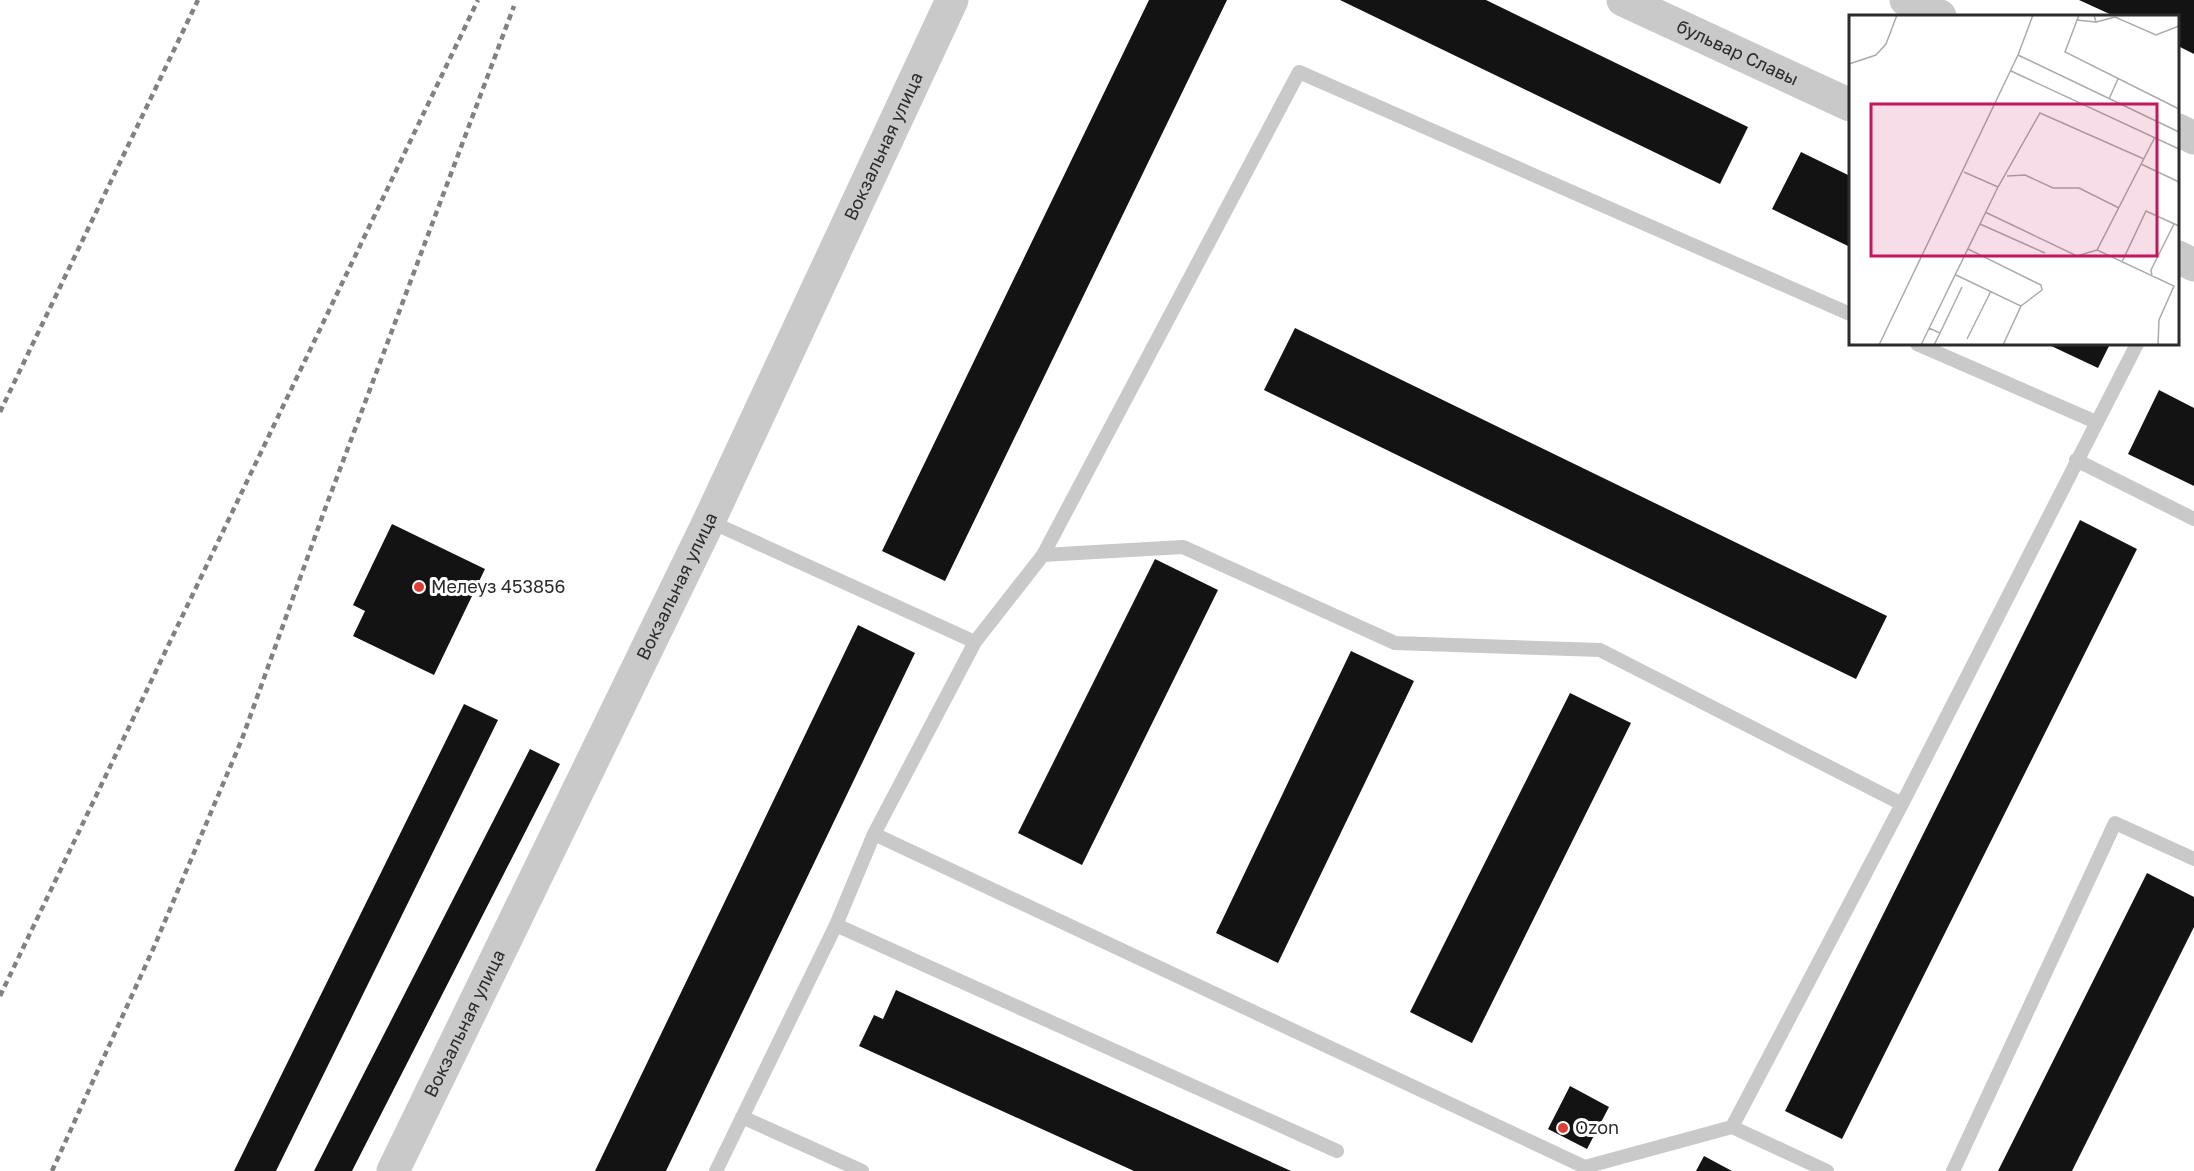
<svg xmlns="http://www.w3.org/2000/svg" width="2194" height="1171" viewBox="0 0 2194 1171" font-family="'Golos Text',sans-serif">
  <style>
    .building { fill: #131313 }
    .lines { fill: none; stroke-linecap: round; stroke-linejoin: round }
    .service { stroke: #c9c9c9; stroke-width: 14 }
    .tertiary { stroke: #c9c9c9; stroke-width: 33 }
    .rail { stroke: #818181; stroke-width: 4.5; stroke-dasharray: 6 4.5; stroke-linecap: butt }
    .poi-dot { fill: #dc3f35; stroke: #fff; stroke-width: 2 }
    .labels { text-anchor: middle; stroke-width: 6; stroke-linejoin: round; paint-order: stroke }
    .street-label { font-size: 18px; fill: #2c2c2c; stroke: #fff }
    .poi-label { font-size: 18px; fill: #2c2c2c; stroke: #fff; text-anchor: start }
    .inset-road { fill: none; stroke: #ababab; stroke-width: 1.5 }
    .view { fill: #c2185b; fill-opacity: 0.15; stroke: #c2185b; stroke-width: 3 }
    .inset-edge { fill: none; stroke: #2c2c2c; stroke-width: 3 }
  </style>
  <rect width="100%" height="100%" fill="#fff"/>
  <path class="building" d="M 1149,0 L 1227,0 L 945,581 L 882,551 Z
    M 1340,0 L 1486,0 L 1748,127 L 1720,184 Z
    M 2079,0 L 2194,0 L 2194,54 L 2178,46 L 2178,16 L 2114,16 Z
    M 1801,152 L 1850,176 L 1850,247 L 1772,209 Z
    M 1295,328 L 1887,616 L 1856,679 L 1264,390 Z
    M 2047,344 L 2110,344 L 2098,368 Z
    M 2159,390 L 2194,408 L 2194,486 L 2128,454 Z
    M 2080,520 L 2137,549 L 1842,1139 L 1785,1111 Z
    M 392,524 L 485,569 L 434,675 L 353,636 L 365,611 L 353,605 Z
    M 1155,559 L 1218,590 L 1082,865 L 1018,833 Z
    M 858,625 L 915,653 L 666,1171 L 595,1171 Z
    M 1351,651 L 1414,681 L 1278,963 L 1216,933 Z
    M 1570,693 L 1631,723 L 1472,1043 L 1410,1012 Z
    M 464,704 L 498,720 L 276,1171 L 234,1171 Z
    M 530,749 L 560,764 L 352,1171 L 314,1171 Z
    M 2147,873 L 2194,897 L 2194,927 L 2072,1171 L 1998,1171 Z
    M 896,990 L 1291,1171 L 1134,1171 L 859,1046 L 874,1015 L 883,1019 Z
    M 1570,1086 L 1609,1107 L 1587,1149 L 1548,1129 Z
    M 1704,1156 L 1732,1171 L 1696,1171 Z"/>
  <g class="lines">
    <path class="service" d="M 1917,344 L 2096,422
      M 2076,460 L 2194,519
      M 709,521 L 975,642 L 1043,555 L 1299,72 L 1850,314
      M 1043,555 L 1183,547 L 1395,643 L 1600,650 L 1902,804
      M 874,834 L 1585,1167 L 1732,1127 L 1902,804 L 2137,344
      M 836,925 L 1337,1151
      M 742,1117 L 862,1171
      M 1732,1127 L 1827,1171
      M 716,1171 L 836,925 L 874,834 L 975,642
      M 1953,1171 L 2115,823 L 2194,859"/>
    <g class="tertiary">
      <path id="s1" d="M 1623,0 L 1850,105"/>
      <path d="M 1906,0 L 1940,16"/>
      <path d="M 2178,130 L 2194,138"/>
      <path d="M 2178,257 L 2194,265"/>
      <path id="s2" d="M 393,1171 L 709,521 L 952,0"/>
    </g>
    <path class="rail" d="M 0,412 L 198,0
      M 0,996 L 478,0
      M 52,1171 L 154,947 L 242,739 L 325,509 L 514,6"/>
  </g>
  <g class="poi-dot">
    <circle cx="419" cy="587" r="6"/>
    <circle cx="1563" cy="1128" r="6"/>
  </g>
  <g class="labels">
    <g class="street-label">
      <text dy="6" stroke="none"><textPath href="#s1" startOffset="126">бульвар Славы</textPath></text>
      <text dy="6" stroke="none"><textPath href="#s2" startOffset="1136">Вокзальная улица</textPath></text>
      <text dy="6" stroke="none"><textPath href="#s2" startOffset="650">Вокзальная улица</textPath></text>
      <text dy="6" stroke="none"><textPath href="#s2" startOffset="164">Вокзальная улица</textPath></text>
    </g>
    <g class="poi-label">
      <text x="431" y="593">Мелеуз 453856</text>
      <text x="1575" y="1134">Ozon</text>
    </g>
  </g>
  <g transform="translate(1849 15)">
    <rect width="330" height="330" fill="#fff"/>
    <path class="inset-road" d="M 230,0 L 216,37 L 330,94M 245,0 L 247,7 L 266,2 L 307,20 L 330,11M 227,5 L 247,7M 169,40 L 330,117M 0,49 L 27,40 L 37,29 L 48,0M 162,56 L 330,134M 260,84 L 269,64M 292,149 L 330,167M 115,157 L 149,172 L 191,98 L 295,144M 158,161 L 176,160 L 204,173 L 230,173 L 270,193M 136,197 L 228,241 L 248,235 L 306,122M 131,209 L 196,238M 119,234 L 192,270 L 193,275 L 172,291M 248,235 L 325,271 L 310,305 L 309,330M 273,247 L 297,196 L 330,211M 107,260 L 172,291 L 154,330M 303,261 L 302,255 L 325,209M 80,313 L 91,318 L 85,330M 91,318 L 113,272M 118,324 L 142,276M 30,330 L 169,40 L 184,0M 72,330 L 149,172"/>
    <path class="view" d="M 22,89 L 308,89 L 308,241 L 22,241 Z"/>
    <rect width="330" height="330" class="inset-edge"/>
  </g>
</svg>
